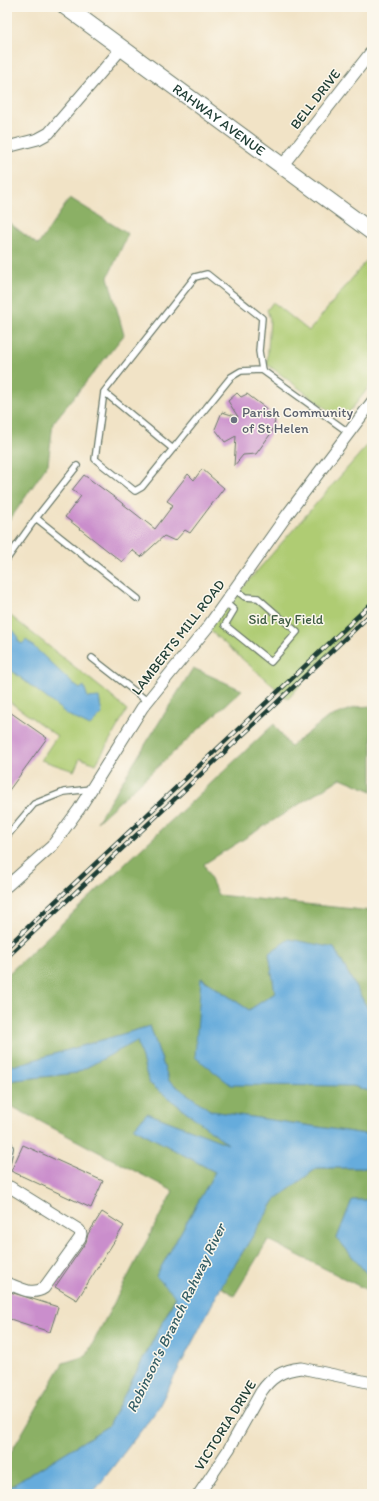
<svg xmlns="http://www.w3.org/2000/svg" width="379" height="1501" viewBox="0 0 379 1501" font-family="Itim,sans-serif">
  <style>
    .green { fill: #afcc73; stroke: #678454 }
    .forest { fill: #8bb065; stroke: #55764c }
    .water { fill: #66acdc; stroke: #427488 }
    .building { fill: #ca8ecc }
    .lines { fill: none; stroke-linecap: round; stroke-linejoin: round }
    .lane-casing { stroke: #687767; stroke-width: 8 }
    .street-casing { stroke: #687767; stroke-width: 13 }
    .secondary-casing { stroke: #687767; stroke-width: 18 }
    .lane { stroke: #fff; stroke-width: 5.5 }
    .street { stroke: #fff; stroke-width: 11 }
    .secondary { stroke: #fff; stroke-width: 16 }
    .rail-casing { stroke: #1f3d34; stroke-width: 4.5 }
    .rail { stroke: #fbf7ec; stroke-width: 3; stroke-dasharray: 9; stroke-linecap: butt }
    .worship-dot { fill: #6b7280; stroke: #fbf7ec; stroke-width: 1.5 }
    .labels { text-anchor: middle; stroke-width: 3; stroke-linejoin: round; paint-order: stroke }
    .street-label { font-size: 14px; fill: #1f3d34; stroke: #fbf7ec }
    .worship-label { font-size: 14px; fill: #5b616d; stroke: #fbf7ec; text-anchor: start }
    .park-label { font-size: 14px; fill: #3c5a41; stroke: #fbf7ec }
    .water-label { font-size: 15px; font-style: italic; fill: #345e66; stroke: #fbf7ec }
  </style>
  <rect width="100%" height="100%" fill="#fbf7ec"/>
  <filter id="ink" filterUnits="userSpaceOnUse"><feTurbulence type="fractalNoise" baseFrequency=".025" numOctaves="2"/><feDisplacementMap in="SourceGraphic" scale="8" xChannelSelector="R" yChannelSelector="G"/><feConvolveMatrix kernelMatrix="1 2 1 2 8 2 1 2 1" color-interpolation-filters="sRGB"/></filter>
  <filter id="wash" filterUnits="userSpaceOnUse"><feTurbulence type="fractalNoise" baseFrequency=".012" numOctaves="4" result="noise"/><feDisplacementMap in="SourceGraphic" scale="16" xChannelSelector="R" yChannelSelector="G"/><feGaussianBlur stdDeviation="0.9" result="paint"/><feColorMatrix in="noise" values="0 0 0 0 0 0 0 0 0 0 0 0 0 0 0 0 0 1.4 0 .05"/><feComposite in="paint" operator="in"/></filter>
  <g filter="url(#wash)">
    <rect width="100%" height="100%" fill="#f1e3c6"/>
    <path class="green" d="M 372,254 L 372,383 L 347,415 L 336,416 L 267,364 L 270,319 L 267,310 L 273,302 L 309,331 Z
      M 372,440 L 372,603 L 288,699 L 207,628 Z
      M 7,613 L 105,691 L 127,710 L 96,764 L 80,758 L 74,771 L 41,760 L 57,736 L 7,700 Z"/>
    <path class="forest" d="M 70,198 L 128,234 L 108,277 L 124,335 L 53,423 L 48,464 L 7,524 L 7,221 L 38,245 Z
      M 193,668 L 242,690 L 97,822 Z
      M 372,706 L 372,791 L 341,778 L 204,864 L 218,895 L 372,911 L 372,1008 L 368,1009 L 334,948 L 269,953 L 275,993 L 249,1010 L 202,978 L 353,1086 L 372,1092 L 372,1135 L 211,1111 L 169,1081 L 150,1026 L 13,1066 L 7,1061 L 7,975 L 274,724 L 290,747 L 327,718 L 356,707 Z
      M 137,1040 L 149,1083 L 230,1145 L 147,1113 L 134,1128 L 215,1172 L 156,1276 L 176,1296 L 108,1426 L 7,1489 L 7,1459 L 63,1363 L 86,1356 L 173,1191 L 7,1104 L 7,1081 L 76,1073 Z
      M 317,1168 L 372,1168 L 372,1200 L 352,1200 L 337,1238 L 372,1280 L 372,1301 L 365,1289 L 268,1240 L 234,1296 L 221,1287 L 275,1200 Z"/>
    <path class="water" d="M 7,627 C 14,631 18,633 18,641 L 22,644 L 26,640 L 32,645 L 73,684 L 80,689 L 84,686 L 88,698 L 99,697 L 102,714 L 90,726 L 68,715 L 7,667 Z
      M 289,939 L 334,948 L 368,1009 L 372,1008 L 372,1092 L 353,1086 L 231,1085 L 195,1057 L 201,978 L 249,1010 L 275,993 L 269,953 Z
      M 150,1026 L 169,1081 L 211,1111 L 372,1135 L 372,1168 L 317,1168 L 275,1200 L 221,1287 L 157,1410 L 92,1494 L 7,1494 L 7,1489 L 108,1426 L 176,1297 L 156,1276 L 215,1172 L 134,1128 L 147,1113 L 228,1144 L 149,1083 L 137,1041 L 76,1073 L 7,1081 L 7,1061 L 13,1066 Z
      M 352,1200 L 372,1200 L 372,1280 L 337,1238 Z"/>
    <g id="blocks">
      <path class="building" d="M 237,393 L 241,397 L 247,394 L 268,410 L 275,421 L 272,432 L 256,454 L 243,455 L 234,466 L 236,436 L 225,442 L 215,429 L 222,412 L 238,417 L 228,401 Z
        M 202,469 L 224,488 L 190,533 L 185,530 L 175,541 L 164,536 L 141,557 L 132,550 L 122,562 L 65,517 L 81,496 L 72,490 L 84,475 L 118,500 L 155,529 L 173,505 L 167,501 L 188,474 L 194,480 Z
        M 7,710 L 47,738 L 7,793 Z
        M 23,1145 L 103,1181 L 91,1208 L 11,1171 Z
        M 102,1212 L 124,1226 L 77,1300 L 55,1287 L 86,1242 L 88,1234 Z
        M 7,1291 L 58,1307 L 50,1332 L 7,1318 Z"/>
    </g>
  </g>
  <g filter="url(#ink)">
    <use href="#blocks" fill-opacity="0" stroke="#687767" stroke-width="1"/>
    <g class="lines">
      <g class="lane-casing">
        <path id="lane" d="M 262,370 L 259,351 L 262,318 L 207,274 L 195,277 L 104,392 L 95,459 L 135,491 L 142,487 L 231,377 L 241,371 L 262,370 L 348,432
          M 104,392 L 173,449
          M 77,466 L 36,518 L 138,599
          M 7,559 L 36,518
          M 225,602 L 234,610 L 225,625 L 271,662 L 297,632 L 258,598 L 245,597 L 234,589
          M 92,658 L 147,701
          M 7,836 L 34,804 L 64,792 L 91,789
          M 7,1139 L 10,1148 L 7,1163"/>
      </g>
      <g class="street-casing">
        <path id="street" d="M 7,147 L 38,139 L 49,133 L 122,48
          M 282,166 L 372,51
          M 7,886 L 52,846 L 79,809 L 142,708 L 207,628 L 287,515 L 372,402
          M 7,1187 L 10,1187 L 79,1230 L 81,1234 L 80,1238 L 44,1288 C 32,1296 20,1288 7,1283
          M 199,1494 L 229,1449 L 261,1392 C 271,1377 283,1370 301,1368 L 372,1383"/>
      </g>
      <g class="secondary-casing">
        <g id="secondary">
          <path id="s1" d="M 66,7 L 372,232"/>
        </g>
      </g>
      <use href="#lane" class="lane"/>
      <use href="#street" class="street"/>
      <use href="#secondary" class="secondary"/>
      <g class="rail-casing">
        <path id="rail" d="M 7,947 L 372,603
          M 7,957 L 372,613"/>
      </g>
      <use href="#rail" class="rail"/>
    </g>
  </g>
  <circle class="worship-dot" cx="234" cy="420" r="4"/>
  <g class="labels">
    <g class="street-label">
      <text transform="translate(315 99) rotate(-52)" y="5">BELL DRIVE</text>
      <text dy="5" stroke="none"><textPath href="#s1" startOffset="190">RAHWAY AVENUE</textPath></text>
      <text transform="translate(178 637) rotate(-52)" y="5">LAMBERTS MILL ROAD</text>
      <text transform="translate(225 1425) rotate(-58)" y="5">VICTORIA DRIVE</text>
    </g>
    <g class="worship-label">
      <text x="242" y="417">Parish Community<tspan x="242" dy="16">of St Helen</tspan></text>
    </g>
    <g class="park-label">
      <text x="286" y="624">Sid Fay Field</text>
    </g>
    <g class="water-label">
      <text transform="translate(176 1318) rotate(-64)" y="5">Robinson's Branch Rahway River</text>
    </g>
  </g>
  <rect width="379" height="1501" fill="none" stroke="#fbf7ec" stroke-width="24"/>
</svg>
